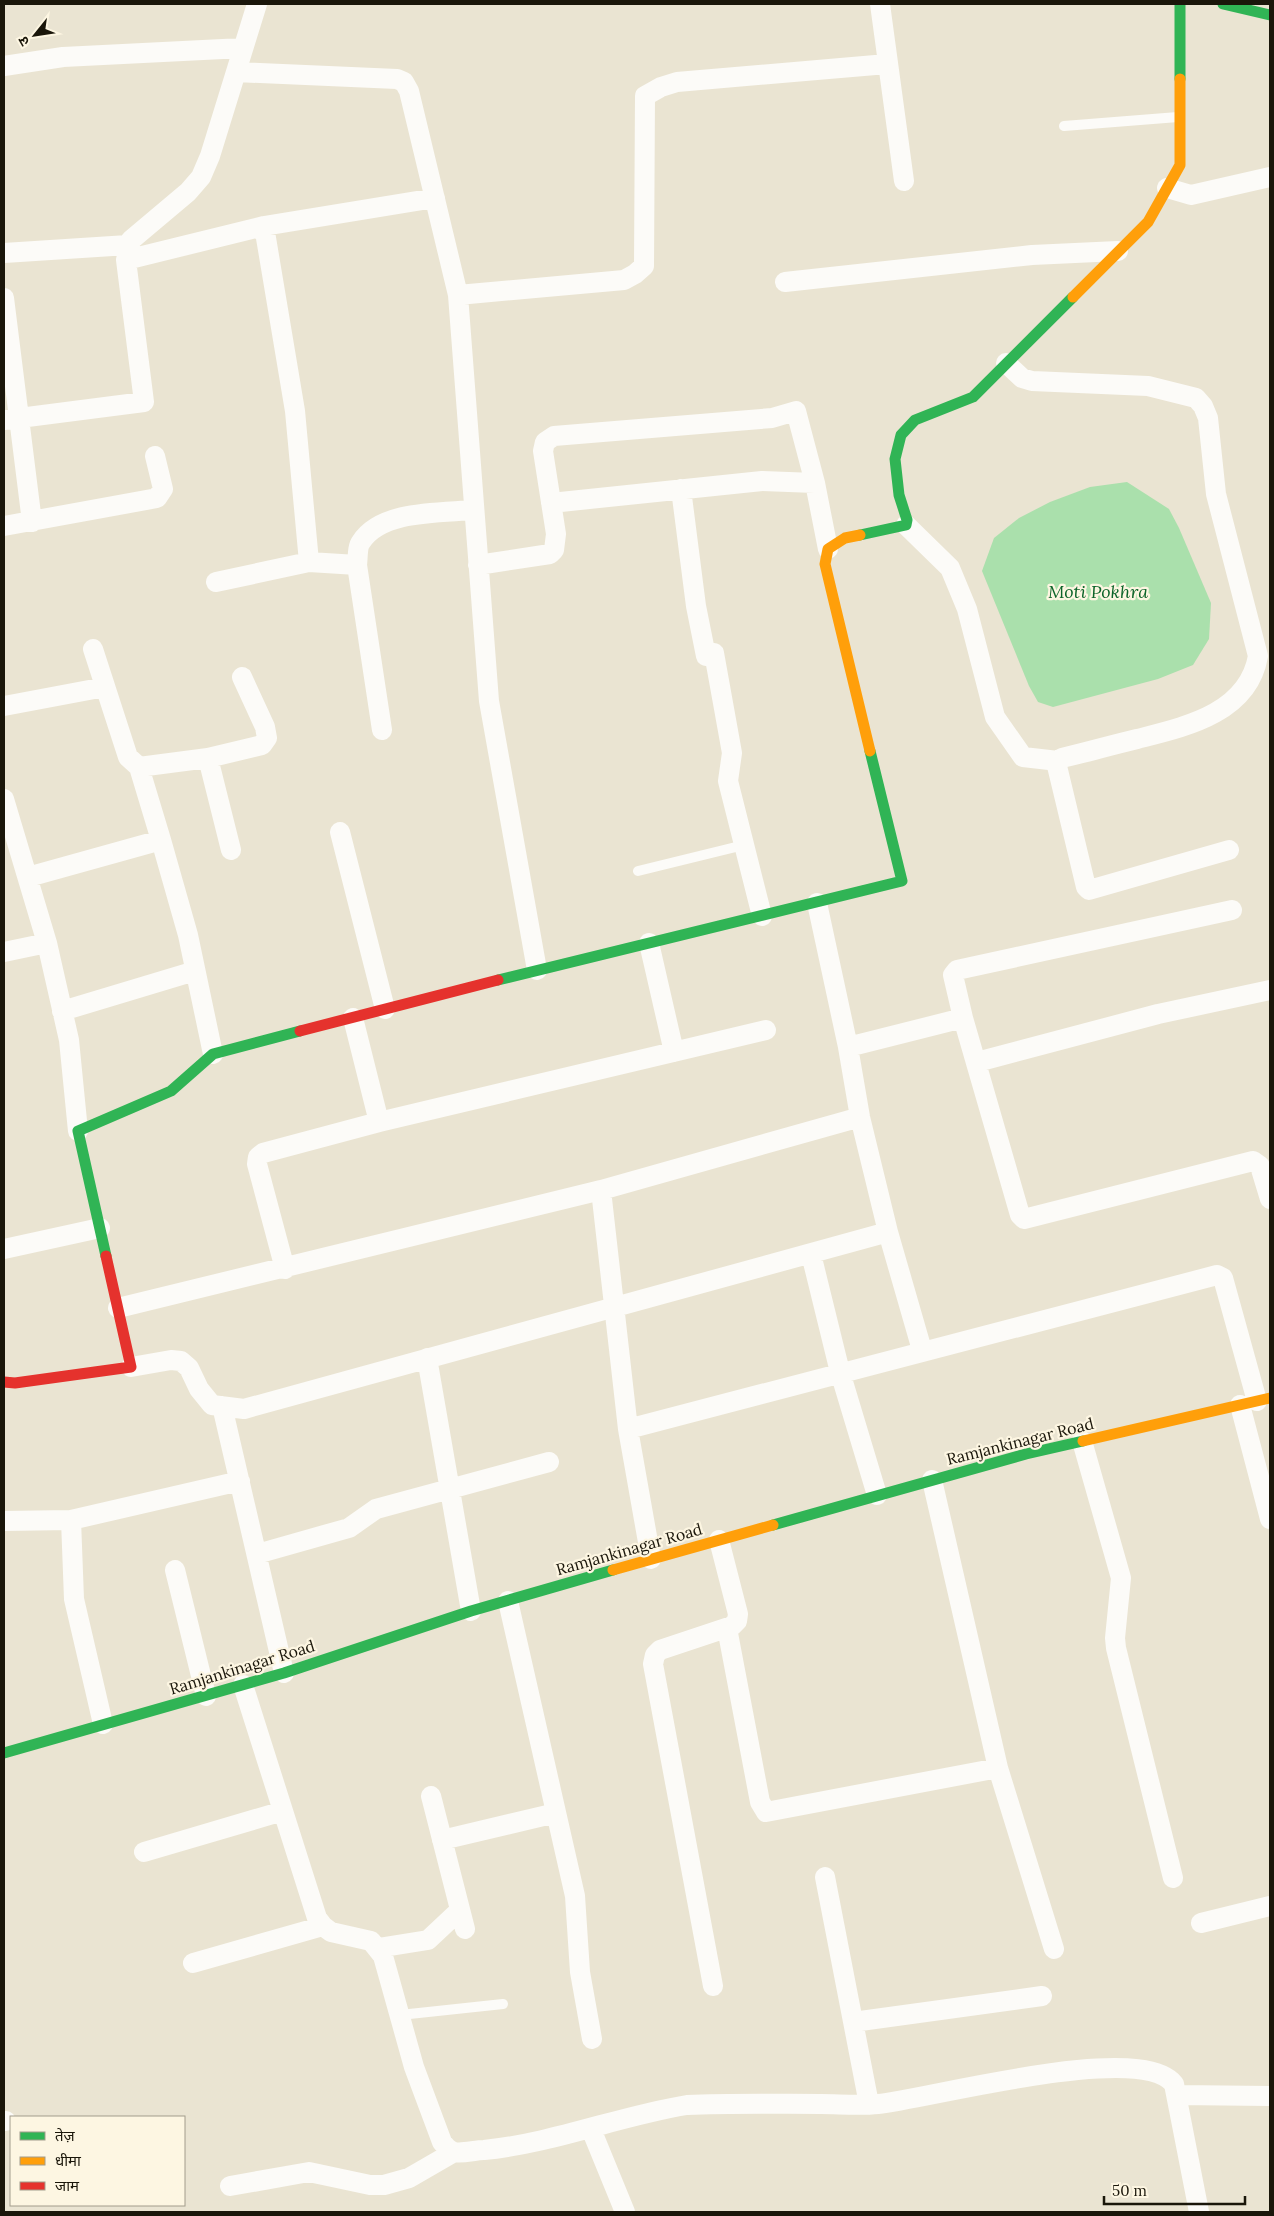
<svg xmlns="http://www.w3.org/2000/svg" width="1274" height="2216" viewBox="0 0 1274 2216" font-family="Lora,'Noto Sans Devanagari',serif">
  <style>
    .water { fill: #aae0ac }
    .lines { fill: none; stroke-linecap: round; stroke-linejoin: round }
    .lane { stroke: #fcfbf8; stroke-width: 10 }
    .street { stroke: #fcfbf8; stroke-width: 20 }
    .fast { stroke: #30b455; stroke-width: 11 }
    .slow { stroke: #ff9f0a; stroke-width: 11 }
    .jam { stroke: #e5322d; stroke-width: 11 }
    .labels { text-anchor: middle; stroke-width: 4.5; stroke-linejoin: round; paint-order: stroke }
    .street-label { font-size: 16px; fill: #1a160a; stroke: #fdf6e2 }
    .water-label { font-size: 18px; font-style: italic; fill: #0c6429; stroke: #fdf6e2 }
  </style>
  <rect width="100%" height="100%" fill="#eae4d2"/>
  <path class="water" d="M 1127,482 L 1169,509 L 1179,528 L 1211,603 L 1209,639 L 1193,665 L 1158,679 L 1053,707 L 1038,702 L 1029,686 L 982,571 L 994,538 L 1019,518 L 1050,502 L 1090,487 Z"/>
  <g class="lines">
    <path class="lane" d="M 1064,126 L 1178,117
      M 638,871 L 744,845
      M 400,2015 L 503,2004"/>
    <path class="street" d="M 880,4 L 904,181
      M 4,66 L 63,57 L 243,48
      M 236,72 L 397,79 L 404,82 L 409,91 L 458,295 L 489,701 L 537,970
      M 1167,188 L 1191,195 L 1270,177
      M 264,226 L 435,198
      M 4,253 L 128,245
      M 126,260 L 131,240 L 188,192 L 201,177 L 210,156 L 257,4
      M 785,282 L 1032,255 L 1118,251
      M 458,295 L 624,280 L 635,274 L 644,266 L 645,96 L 661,87 L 677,82 L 887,64
      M 4,298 L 32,522
      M 1006,363 L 1022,378 L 1032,381 L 1148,386 L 1196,398 L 1203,406 L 1208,418 L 1216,494 L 1258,656 C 1248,714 1184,727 1137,739 C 1112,745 1087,752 1062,758 L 1058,761 L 1057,766 L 1086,887 L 1089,890 L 1229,850
      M 4,420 L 144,402 L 126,260 L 264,226 L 295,411 L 309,562 L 216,582
      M 681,489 L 696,606 L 706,656
      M 551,503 L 762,481 L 815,483
      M 906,525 L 950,568 L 967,609 L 995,717 L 1023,757 L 1058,761
      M 4,526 L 157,498 L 163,489 L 155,456
      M 309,562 L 357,565
      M 478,565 L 550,554 L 554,550 L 556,534 L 543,451 L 545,442 L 554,436 L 772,418 L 796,411 L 815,483 L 828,549
      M 93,649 L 128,757 L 139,767 L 161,840 L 188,935 L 213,1054
      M 714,653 L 732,753 L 728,781 L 762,916
      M 4,706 L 105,687
      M 382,730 L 357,565 C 358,559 357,547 361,542 C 381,510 440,513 474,510
      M 208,758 L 231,850
      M 139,767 L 208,758 L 262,745 L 267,738 L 265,727 L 242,677
      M 4,799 L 47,943 L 69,1040 L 78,1131
      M 340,832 L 385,1009
      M 28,877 L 161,840
      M 817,903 L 848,1047 L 860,1117 L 888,1232 L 922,1350
      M 1232,910 L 957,970 L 953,975 L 963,1018 L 1020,1215 L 1024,1219 L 1253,1161 L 1260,1166 L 1270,1199
      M 649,943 L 674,1052
      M 4,952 L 47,943
      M 62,1011 L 195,971
      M 353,1018 L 379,1122
      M 848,1047 L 963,1018
      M 977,1062 L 1158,1014 L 1270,990
      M 601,1190 L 628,1429 L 651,1559
      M 4,1249 L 100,1228
      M 811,1254 L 840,1372 L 877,1495
      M 285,1269 L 257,1164 L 258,1157 L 263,1153 L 379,1122 L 766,1030
      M 118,1308 L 601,1190 L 860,1117
      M 427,1358 L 471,1611
      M 131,1367 L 171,1360 L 181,1361 L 189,1368 L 199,1389 L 212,1405 L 244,1409 L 888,1232
      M 1240,1405 L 1270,1519
      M 222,1406 L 284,1673
      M 628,1429 L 1217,1275 L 1223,1278 L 1257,1401
      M 1082,1441 L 1121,1578 L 1115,1638 L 1116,1648 L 1173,1878
      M 932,1480 L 998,1768 L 1054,1949
      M 71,1520 L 74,1599 L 103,1724
      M 4,1521 L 71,1520 L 240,1481
      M 257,1554 L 349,1528 L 376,1509 L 549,1462
      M 175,1570 L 206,1696
      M 508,1601 L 575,1896 L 580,1972 L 592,2039
      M 727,1628 L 760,1802 L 766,1812 L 998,1768
      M 243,1685 L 317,1918 L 323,1926 L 331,1932 L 371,1941 L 383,1956 L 414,2067 L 442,2142 C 445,2146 448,2150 454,2152 C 462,2154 475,2150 484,2150 C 554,2143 619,2116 687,2105 C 732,2103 776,2104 821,2104 C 839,2104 859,2106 878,2104 C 933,2098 1139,2041 1174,2084 L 1199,2212
      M 431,1796 L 465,1929
      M 442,1840 L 556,1813
      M 144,1852 L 283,1811
      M 825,1877 L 869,2104
      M 1201,1923 L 1270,1906
      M 378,1948 L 428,1940 L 460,1910
      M 193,1963 L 323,1926
      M 713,1986 L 653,1664 L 655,1655 L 660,1650 L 732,1626 L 737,1621 L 738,1614 L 719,1540
      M 853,2022 L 1042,1996
      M 1177,2095 L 1270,2096
      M 4,2121 L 6,2121
      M 591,2129 L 625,2212
      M 230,2186 L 309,2172 L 370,2185 L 384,2185 L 409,2178 L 454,2152"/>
    <path class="fast" d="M 1180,4 L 1180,79
      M 1223,4 L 1270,15
      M 860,535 L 906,525 L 907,520 L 899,495 L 895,459 L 901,435 L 915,420 L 973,397 L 1073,297
      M 498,980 L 902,881 L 870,751
      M 106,1256 L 78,1131 L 171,1091 L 213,1054 L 300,1031
      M 773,1525 L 1026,1454 L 1083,1441
      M 4,1753 L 284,1673 L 471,1611 L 613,1570"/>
    <path class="slow" d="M 1073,297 L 1148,222 L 1180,165 L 1180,79
      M 860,535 L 845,538 L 828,549 L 825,564 L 870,751
      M 1083,1441 L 1270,1398
      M 613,1570 L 773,1525"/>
    <path class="jam" d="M 300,1031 L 498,980
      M 4,1382 L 15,1383 L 131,1367 L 106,1256"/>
  </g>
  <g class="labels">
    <g class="street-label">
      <text transform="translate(1020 1441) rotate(-14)" y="6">Ramjankinagar Road</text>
      <text transform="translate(629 1549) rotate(-16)" y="6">Ramjankinagar Road</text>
      <text transform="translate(242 1667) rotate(-17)" y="6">Ramjankinagar Road</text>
    </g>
    <g class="water-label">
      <text x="1098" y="598">Moti Pokhra</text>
    </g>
  </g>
  <rect width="1274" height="2216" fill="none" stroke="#1a160a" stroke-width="10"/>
  <rect x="10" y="2116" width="175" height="90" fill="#fdf6e2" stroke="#a29c8c"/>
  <rect x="20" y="2132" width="25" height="8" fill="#30b455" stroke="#a29c8c"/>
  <text x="55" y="2141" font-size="15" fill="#1a160a">तेज़</text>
  <rect x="20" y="2157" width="25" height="8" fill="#ff9f0a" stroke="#a29c8c"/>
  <text x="55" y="2166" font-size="15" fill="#1a160a">धीमा</text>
  <rect x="20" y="2182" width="25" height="8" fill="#e5322d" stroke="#a29c8c"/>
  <text x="55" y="2191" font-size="15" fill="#1a160a">जाम</text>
  <g transform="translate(35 35) rotate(240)" stroke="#fdf6e2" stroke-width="4" paint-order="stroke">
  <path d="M0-4L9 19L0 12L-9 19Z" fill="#1a160a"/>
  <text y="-8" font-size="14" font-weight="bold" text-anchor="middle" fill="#1a160a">उ</text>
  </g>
  <path d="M1104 2196v8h141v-8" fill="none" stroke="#1a160a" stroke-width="2.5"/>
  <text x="1112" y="2196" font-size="15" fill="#1a160a" stroke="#fdf6e2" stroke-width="4" paint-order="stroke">50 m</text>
</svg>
